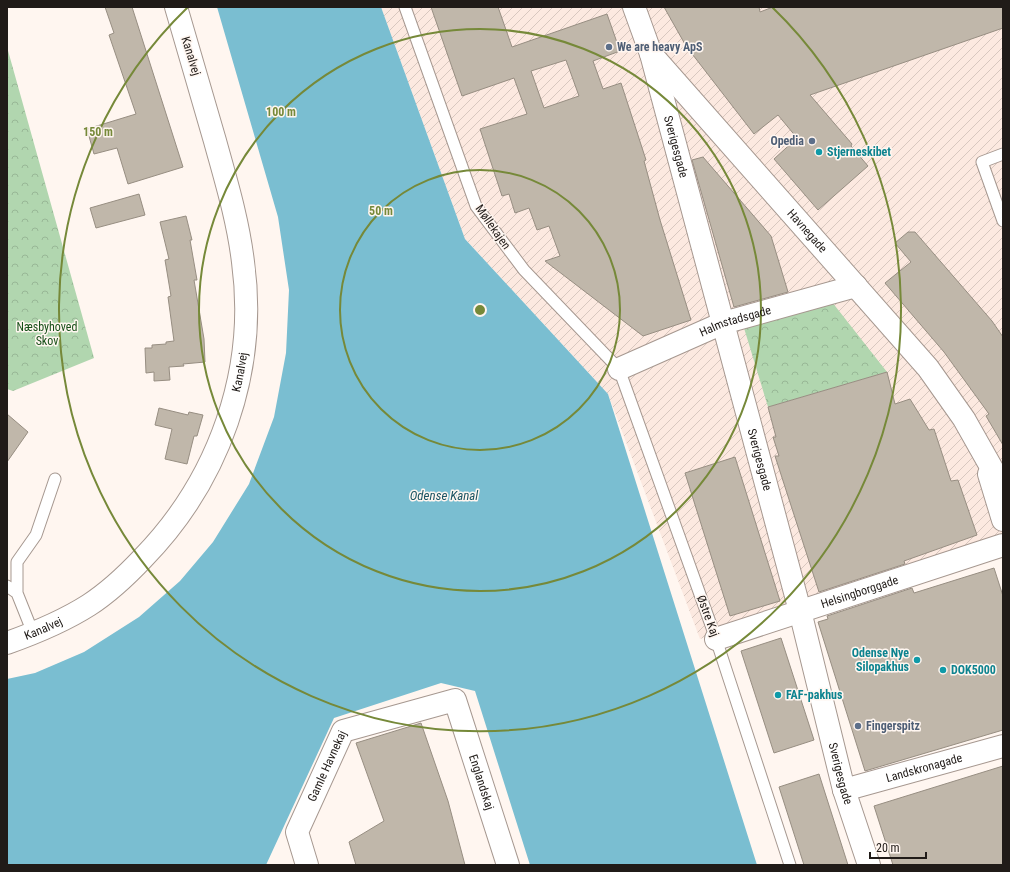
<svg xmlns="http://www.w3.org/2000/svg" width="1010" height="872" viewBox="0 0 1010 872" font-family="'Roboto Condensed',sans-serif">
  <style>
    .industrial { fill: url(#industrial-furrows) }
    .forest { fill: url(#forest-crowns) }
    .water { fill: #7abed1 }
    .building { fill: #c0b7aa; stroke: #978e82; fill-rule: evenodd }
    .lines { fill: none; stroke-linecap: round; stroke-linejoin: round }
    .service-casing { stroke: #a69890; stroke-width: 13 }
    .minor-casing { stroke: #a69890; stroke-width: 24 }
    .tertiary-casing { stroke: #a69890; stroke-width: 24 }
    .service { stroke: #fff; stroke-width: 11 }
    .minor { stroke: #fff; stroke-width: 22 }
    .tertiary { stroke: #fff; stroke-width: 22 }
    .ring { fill: none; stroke: #768939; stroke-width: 2 }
    .service-dot { fill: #5c6f8a; stroke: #fff6f0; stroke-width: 1.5 }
    .culture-dot { fill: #0f9aa8; stroke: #fff6f0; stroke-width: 1.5 }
    .labels { text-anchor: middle; stroke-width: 3; stroke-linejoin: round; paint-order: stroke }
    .service-label { font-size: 12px; font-weight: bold; fill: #4e5e75; stroke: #fff6f0; text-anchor: start }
    .street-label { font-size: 12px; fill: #201b18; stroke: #fff6f0 }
    .culture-label { font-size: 12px; font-weight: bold; fill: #0d838f; stroke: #fff6f0; text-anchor: start }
    .park-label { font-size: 12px; fill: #164f18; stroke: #fff6f0 }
    .water-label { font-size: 13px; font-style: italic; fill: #1b5463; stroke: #fff6f0 }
    .centre { fill: #768939; stroke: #fff6f0; stroke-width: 2 }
    .ring-label { font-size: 12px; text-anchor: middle; font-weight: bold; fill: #768939; stroke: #fff6f0; stroke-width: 3; stroke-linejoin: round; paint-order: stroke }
  </style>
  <defs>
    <pattern id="industrial-furrows" width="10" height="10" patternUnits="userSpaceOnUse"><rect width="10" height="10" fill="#fce9e0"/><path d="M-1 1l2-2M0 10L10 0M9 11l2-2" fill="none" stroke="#d8c7bf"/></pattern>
    <pattern id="forest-crowns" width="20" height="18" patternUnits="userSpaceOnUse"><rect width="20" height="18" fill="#b1d6af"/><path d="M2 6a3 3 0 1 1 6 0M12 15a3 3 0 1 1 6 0" fill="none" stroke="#98b796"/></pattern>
  </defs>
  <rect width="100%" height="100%" fill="#fff6f0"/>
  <path class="industrial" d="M 381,7 L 1003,7 L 1003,540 L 700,639 L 608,394 L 465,239 Z"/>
  <path class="forest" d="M 7,47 L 94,358 L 13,391 L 7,389 Z
    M 832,302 L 887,372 L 768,407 L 744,328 Z"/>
  <path class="water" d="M 217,7 L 381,7 L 465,239 L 608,394 L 757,865 L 530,865 L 475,691 L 441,683 L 334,718 L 266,865 L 7,865 L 7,679 L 35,673 L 84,652 L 139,617 L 180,581 L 213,542 L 249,484 L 274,417 L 286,353 L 289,290 L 278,217 Z"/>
  <path class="building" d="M 105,7 L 132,7 L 183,167 L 128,184 L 117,148 L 94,154 L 87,129 L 136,114 L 109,35 L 114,33 Z
    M 431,7 L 498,7 L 512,47 L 607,14 L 620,51 L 593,61 L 603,89 L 621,83 L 646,160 L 644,161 L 660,220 L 691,320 L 643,336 L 545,261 L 560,256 L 549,226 L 537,230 L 529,208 L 515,213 L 509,194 L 502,196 L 480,129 L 527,114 L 514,78 L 462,96 ZM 566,60 L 579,96 L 544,108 L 531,71 Z
    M 664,7 L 759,7 L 760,12 L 773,7 L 1003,7 L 1003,28 L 810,95 L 852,144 L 851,146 L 868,166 L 818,210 L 774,159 L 797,138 L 778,115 L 754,134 L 686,46 Z
    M 703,157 L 771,236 L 788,292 L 734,307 L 692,160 Z
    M 139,194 L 145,215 L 96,228 L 90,208 Z
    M 186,216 L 192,240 L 190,240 L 197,280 L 194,280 L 204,339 L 205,362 L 183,364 L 184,366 L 169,367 L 170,380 L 154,381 L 154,372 L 146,373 L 145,348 L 152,348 L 152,345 L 166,344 L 166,342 L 174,341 L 168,297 L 171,296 L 165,260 L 169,259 L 160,222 Z
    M 908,232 L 915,232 L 992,321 L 1003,337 L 1003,445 L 986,416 L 989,414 L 944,352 L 885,283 L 911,262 L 895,243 Z
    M 887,372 L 895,404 L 910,399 L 929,430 L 934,429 L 951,481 L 958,480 L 977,535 L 904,561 L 905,564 L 819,592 L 775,456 L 779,456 L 773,437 L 776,437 L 768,407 Z
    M 159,408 L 188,415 L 189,412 L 203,415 L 197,436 L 194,436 L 187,464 L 165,459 L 172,429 L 155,425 Z
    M 7,414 L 28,432 L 7,462 Z
    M 735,457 L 780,601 L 730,616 L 685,473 Z
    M 994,568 L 1003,596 L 1003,730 L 865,771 L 818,622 L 828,619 L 827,616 L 912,588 L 914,593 Z
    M 781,638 L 814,740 L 774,753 L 741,651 Z
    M 421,723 L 448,801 L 465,865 L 356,865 L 349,842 L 384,821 L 356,743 Z
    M 1003,766 L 1003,865 L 893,865 L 874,806 Z
    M 819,774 L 848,865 L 804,865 L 779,787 Z"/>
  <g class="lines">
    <g class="service-casing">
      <path id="service" d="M 405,7 L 476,206 L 524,270 L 619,369 L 716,639 L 790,865
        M 1003,154 L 982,162 L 1003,221
        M 7,586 L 17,593 L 33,633
        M 17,593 L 17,562 L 36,535 L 55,479"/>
    </g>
    <g class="minor-casing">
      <g id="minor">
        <path id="s1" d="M 634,7 L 651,54 L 928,368 L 964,419 L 1003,488"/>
        <path id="s2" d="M 651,54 L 800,611 L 844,790 L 869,865"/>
        <path id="s3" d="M 619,369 L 723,323 L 856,286"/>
        <path d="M 989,474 L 1003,520"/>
        <path id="s4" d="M 716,639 L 1003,545"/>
        <path id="s5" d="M 844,790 L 1003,746"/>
        <path id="s6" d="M 307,865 L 297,832 L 343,731 L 455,700 L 508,865"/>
      </g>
    </g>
    <g class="tertiary-casing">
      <g id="tertiary">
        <path id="s7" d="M 7,643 C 35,633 64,621 89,605 C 109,592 127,575 143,558 C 219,480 258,371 243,262 C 238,220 226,181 215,141 C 202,96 189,52 176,7"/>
      </g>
    </g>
    <use href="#service" class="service"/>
    <use href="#minor" class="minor"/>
    <use href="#tertiary" class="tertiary"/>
  </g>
  <g class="ring">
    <circle cx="480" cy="310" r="140"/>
    <circle cx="480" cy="310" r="281"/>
    <path d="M772 7A421 421 0 1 1 188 7"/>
  </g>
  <g class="service-dot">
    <circle cx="609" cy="47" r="4"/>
    <circle cx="812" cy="141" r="4"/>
    <circle cx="858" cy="726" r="4"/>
  </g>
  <g class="culture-dot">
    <circle cx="819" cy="152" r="4"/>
    <circle cx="917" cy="660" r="4"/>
    <circle cx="943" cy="670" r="4"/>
    <circle cx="778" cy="695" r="4"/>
  </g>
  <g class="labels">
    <g class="service-label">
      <text x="617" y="51">We are heavy ApS</text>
      <text x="804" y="145" text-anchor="end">Opedia</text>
      <text x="866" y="730">Fingerspitz</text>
    </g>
    <g class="street-label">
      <text transform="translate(191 56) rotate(73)" y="4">Kanalvej</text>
      <text dy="4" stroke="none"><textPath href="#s2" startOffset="96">Sverigesgade</textPath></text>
      <text transform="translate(493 227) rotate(55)" y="4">Møllekajen</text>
      <text dy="4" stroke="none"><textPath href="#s1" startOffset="286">Havnegade</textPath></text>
      <text dy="4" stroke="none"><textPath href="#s3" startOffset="126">Halmstadsgade</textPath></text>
      <text dy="4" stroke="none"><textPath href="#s7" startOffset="375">Kanalvej</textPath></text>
      <text dy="4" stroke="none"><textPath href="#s2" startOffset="420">Sverigesgade</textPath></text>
      <text dy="4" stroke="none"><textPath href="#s4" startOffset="151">Helsingborggade</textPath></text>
      <text transform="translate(708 616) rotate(70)" y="4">Østre Kaj</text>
      <text dy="4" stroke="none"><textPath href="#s7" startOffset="39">Kanalvej</textPath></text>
      <text dy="4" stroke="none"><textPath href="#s6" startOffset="107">Gamle Havnekaj</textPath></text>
      <text dy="4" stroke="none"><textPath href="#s5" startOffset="83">Landskronagade</textPath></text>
      <text dy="4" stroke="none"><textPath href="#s2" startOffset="744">Sverigesgade</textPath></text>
      <text dy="4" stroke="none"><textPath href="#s6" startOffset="348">Englandskaj</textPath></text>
    </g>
    <g class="culture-label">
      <text x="827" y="156">Stjerneskibet</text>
      <text x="909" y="657" text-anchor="end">Odense Nye<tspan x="909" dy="14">Silopakhus</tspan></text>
      <text x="951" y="674">DOK5000</text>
      <text x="786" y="699">FAF-pakhus</text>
    </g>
    <g class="park-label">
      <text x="47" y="331">Næsbyhoved<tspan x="47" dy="14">Skov</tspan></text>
    </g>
    <g class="water-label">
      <text x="444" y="500">Odense Kanal</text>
    </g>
  </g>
  <circle cx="480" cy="310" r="6" class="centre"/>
  <g class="ring-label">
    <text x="281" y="116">100 m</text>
    <text x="98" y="136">150 m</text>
    <text x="381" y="215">50 m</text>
  </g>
  <rect width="1010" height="872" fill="none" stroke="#201b18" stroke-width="16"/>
  <path d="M870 852v6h56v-6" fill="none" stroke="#201b18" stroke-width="2"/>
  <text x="876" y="852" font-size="12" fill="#201b18" stroke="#fff6f0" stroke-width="3" paint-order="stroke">20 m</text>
</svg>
